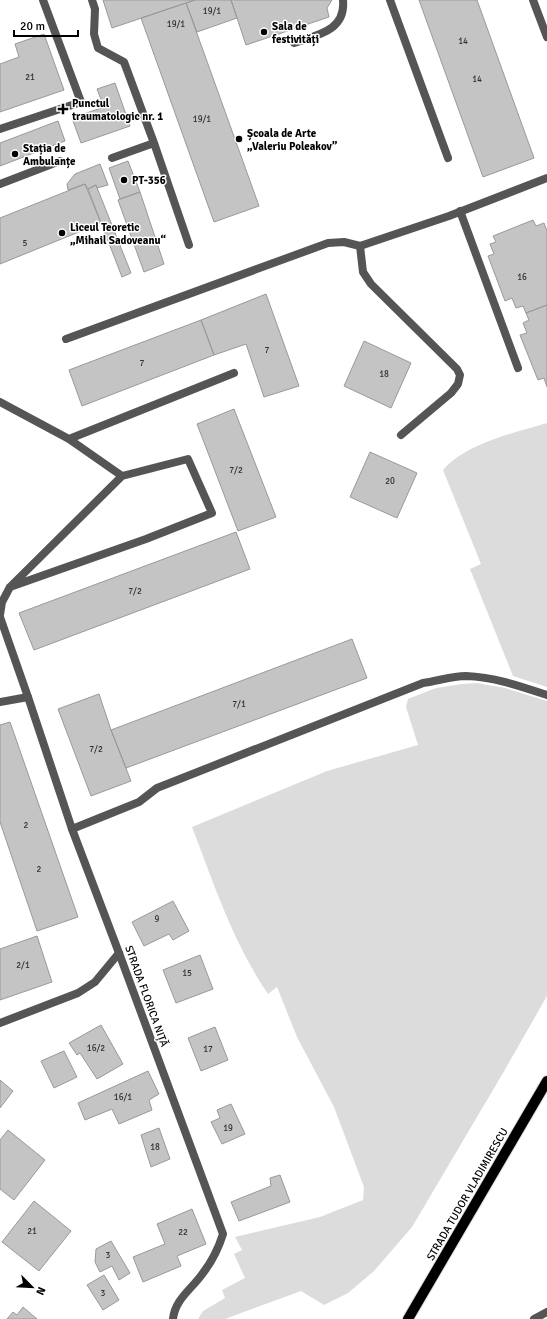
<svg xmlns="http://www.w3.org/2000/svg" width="547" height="1319" viewBox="0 0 547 1319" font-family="Signika,sans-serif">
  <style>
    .green { fill: #dcdcdc }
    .building { fill: #c4c4c4; stroke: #999 }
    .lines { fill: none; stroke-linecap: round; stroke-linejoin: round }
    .primary-casing { stroke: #dbdbdb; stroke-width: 12 }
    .lane { stroke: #555; stroke-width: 8 }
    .street { stroke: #555; stroke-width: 8 }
    .primary { stroke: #000; stroke-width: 10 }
    .poi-dot { fill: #000; stroke: #fff; stroke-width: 1.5 }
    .labels { text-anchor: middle; stroke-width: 3; stroke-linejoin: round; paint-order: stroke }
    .number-label { font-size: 9px; fill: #313131 }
    .poi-label { font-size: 11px; font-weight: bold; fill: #000; stroke: #fff; text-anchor: start }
    .street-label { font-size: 11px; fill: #000; stroke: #fff }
  </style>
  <rect width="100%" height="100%" fill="#fff"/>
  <path class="green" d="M 547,423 L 547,687 L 513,676 L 470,569 L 481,564 L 443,470 C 467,443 514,433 547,423 Z
    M 477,683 L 505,688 L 547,701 L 547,996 L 503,1073 L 412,1227 L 374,1271 L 348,1293 L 324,1305 L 301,1291 L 225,1319 L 198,1319 L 203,1311 L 225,1298 L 222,1290 L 245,1278 L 234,1254 L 242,1250 L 235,1237 L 320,1217 L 363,1200 L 364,1187 L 334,1107 L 297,1037 L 277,987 L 268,994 C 233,943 214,884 192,827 L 327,771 L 418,745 L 406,707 L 408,699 L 436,688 L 462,684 Z"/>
  <path class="building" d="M 103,0 L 195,0 L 112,28 Z
    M 195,0 L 231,0 L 237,18 L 197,32 L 186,3 Z
    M 231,0 L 332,0 L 327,8 L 329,17 L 246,45 Z
    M 419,0 L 477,0 L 534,158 L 483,177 Z
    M 186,3 L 259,206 L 214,222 L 141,18 Z
    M 44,34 L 64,90 L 0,112 L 0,64 L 19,57 L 15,44 Z
    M 115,83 L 130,126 L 81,143 L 72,118 L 104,107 L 97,89 Z
    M 58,121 L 65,141 L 0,166 L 0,143 Z
    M 128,161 L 140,192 L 120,199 L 109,168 Z
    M 100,164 L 108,185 L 97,188 L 96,185 L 88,189 L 85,184 L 68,190 L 67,184 L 75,174 Z
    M 85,184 L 101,223 L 0,264 L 0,218 Z
    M 96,185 L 131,273 L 122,277 L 88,189 Z
    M 140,192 L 164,264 L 144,272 L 118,200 Z
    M 533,220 L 536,226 L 544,223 L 547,231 L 547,305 L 526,313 L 523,306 L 516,308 L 512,298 L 505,301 L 488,256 L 494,254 L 490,244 L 496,242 L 493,236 Z
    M 266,294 L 299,386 L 264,397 L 246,344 L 214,355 L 201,320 Z
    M 547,305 L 547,387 L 544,378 L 538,380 L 520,335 L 527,333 L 523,323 L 529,320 L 526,313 Z
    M 201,320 L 214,355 L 82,406 L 69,370 Z
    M 364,341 L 411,363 L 391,408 L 344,386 Z
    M 234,409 L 276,517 L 238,531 L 197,424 Z
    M 370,452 L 417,473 L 397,518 L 350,497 Z
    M 236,532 L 250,569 L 34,650 L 19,613 Z
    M 352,639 L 367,678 L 126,768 L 111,730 Z
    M 99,694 L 111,730 L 131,781 L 91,796 L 58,709 Z
    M 10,722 L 78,917 L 37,931 L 0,822 L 0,725 Z
    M 173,901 L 189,931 L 173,940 L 169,934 L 144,946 L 132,922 Z
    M 37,936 L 52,982 L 0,1000 L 0,949 Z
    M 200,955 L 213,989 L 176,1003 L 163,970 Z
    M 101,1025 L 123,1064 L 97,1079 L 80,1053 L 77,1055 L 69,1043 Z
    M 215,1027 L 228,1060 L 201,1071 L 188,1038 Z
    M 64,1051 L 77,1077 L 54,1088 L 41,1061 Z
    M 148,1071 L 159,1094 L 149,1100 L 152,1110 L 119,1124 L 112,1109 L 85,1120 L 78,1103 Z
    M 0,1080 L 13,1091 L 0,1108 Z
    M 231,1104 L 245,1134 L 222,1144 L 211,1122 L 220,1118 L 217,1110 Z
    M 159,1128 L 170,1159 L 151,1167 L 141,1135 Z
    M 8,1130 L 45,1160 L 14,1200 L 0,1189 L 0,1140 Z
    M 280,1175 L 290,1202 L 239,1221 L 231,1202 L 271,1186 L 270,1178 Z
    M 34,1201 L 71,1231 L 39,1271 L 2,1242 Z
    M 192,1209 L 206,1244 L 177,1256 L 181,1266 L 143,1282 L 133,1257 L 165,1244 L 157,1224 Z
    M 111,1241 L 130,1273 L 119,1280 L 112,1266 L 100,1272 L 95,1262 L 96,1249 Z
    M 104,1275 L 119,1300 L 103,1310 L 87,1285 Z
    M 23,1307 L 37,1319 L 7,1319 L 13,1312 L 17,1315 Z"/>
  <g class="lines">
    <g class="primary-casing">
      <path id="primary" d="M 408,1319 L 547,1081"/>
    </g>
    <path class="lane" d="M 92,0 L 95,9 L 94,34 L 98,48 L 124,62 L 154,143 L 189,245
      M 390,0 L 448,158
      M 294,43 C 317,35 346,31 343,0
      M 0,129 L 81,102 L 43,0
      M 112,158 L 154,143
      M 0,184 L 60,161
      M 460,211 L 518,368
      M 360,246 L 363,272 L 371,284 L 457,369 L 460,375 L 458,384 L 451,393 L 401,435
      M 66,339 L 328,243 L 344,242 L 360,246 L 449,216 L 547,178
      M 0,402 L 69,439 L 122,476 L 188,459 L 212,513 L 146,539 L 10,587
      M 69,439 L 234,373
      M 0,615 L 2,602 L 10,587 L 122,476
      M 0,617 L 28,697
      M 72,829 L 139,802 L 157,788 L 423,683 C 437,681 452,676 466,676 C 494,677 520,686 547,695
      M 0,1023 L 78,993 L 95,982 L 119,953"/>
    <path class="street" d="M 533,0 L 547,37
      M 0,702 L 28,697 L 72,829 L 119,953 L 223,1234 C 218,1250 213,1260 203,1273 C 192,1289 175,1299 173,1319
      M 534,1319 L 547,1312"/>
    <use href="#primary" class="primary"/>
  </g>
  <g class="poi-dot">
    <circle cx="264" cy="32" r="4"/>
    <path d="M61 103h4v4h4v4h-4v4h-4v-4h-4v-4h4z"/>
    <circle cx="239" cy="139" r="4"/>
    <circle cx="15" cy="154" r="4"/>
    <circle cx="124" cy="180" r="4"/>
    <circle cx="62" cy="233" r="4"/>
  </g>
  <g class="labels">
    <g class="number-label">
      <text x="212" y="14">19/1</text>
      <text x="176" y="27">19/1</text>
      <text x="463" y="44">14</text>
      <text x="30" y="80">21</text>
      <text x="477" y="82">14</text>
      <text x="202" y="122">19/1</text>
      <text x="25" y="246">5</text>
      <text x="522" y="280">16</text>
      <text x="267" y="353">7</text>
      <text x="142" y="366">7</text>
      <text x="384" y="377">18</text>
      <text x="236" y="473">7/2</text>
      <text x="390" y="484">20</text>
      <text x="135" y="594">7/2</text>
      <text x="239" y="707">7/1</text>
      <text x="96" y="752">7/2</text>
      <text x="26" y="828">2</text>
      <text x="39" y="872">2</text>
      <text x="157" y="922">9</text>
      <text x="23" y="968">2/1</text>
      <text x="187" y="976">15</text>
      <text x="96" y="1051">16/2</text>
      <text x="208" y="1052">17</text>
      <text x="123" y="1100">16/1</text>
      <text x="228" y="1131">19</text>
      <text x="155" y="1150">18</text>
      <text x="32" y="1234">21</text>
      <text x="183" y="1235">22</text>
      <text x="108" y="1258">3</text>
      <text x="103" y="1296">3</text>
    </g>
    <g class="poi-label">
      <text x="272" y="30">Sala de<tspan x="272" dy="13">festivități</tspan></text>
      <text x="72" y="107">Punctul<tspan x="72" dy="13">traumatologic nr. 1</tspan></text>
      <text x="247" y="137">Școala de Arte<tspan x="247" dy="13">„Valeriu Poleakov”</tspan></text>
      <text x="23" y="152">Stația de<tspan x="23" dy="13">Ambulanțe</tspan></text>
      <text x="132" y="184">PT-356</text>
      <text x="70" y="231">Liceul Teoretic<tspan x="70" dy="13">„Mihail Sadoveanu“</tspan></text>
    </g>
    <g class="street-label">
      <text transform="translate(147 996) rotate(70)" y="4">STRADA FLORICA NIȚĂ</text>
      <text transform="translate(467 1194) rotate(-60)" y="4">STRADA TUDOR VLADIMIRESCU</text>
    </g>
  </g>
  <g transform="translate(32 1287) rotate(114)" stroke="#ffffff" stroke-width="3" paint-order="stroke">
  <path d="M0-3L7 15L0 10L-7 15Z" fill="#000000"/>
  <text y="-6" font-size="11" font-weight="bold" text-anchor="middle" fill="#000000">N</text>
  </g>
  <path d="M14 30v6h64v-6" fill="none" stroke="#000000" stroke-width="2"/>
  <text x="20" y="30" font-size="12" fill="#000000" stroke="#ffffff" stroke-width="3" paint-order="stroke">20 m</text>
</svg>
